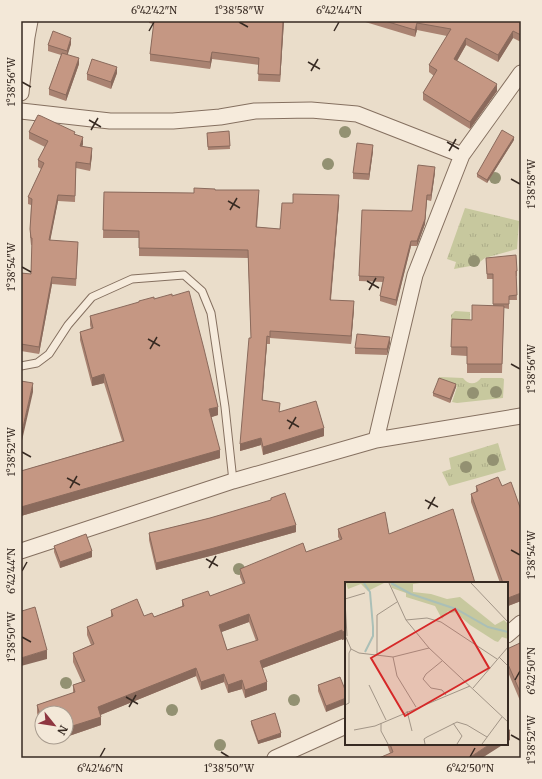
<svg xmlns="http://www.w3.org/2000/svg" width="542" height="779" viewBox="0 0 542 779" font-family="Merriweather,serif">
  <style>
    .grass { fill: url(#grass-tufts) }
    .lines { fill: none; stroke-linecap: round; stroke-linejoin: round }
    .service-casing { stroke: #857060; stroke-width: 9 }
    .minor-casing { stroke: #857060; stroke-width: 17 }
    .service { stroke: #f6ebdc; stroke-width: 7 }
    .minor { stroke: #f6ebdc; stroke-width: 15 }
    .tree { fill: #939172 }
    .wall { fill: #a98271; fill-rule: evenodd }
    .shaded-wall { fill: #8a6a5c }
    .building { fill: #c59783; stroke: #8a6a5c; fill-rule: evenodd }
    .ticks { fill: none; stroke: #372a22; stroke-width: 1.5 }
    .inset-river { fill: none; stroke: #aabfb7; stroke-width: 2 }
    .inset-road { fill: none; stroke: #a29587; stroke-width: 1 }
    .view { fill: #d62828; fill-opacity: 0.15; stroke: #d62828; stroke-width: 2 }
    .inset-edge { fill: none; stroke: #372a22; stroke-width: 2 }
    .neatline { fill: none; stroke: #372a22; stroke-width: 1.5 }
    .ticks-label { font-size: 10px; text-anchor: middle; fill: #372a22 }
  </style>
  <defs>
    <pattern id="grass-tufts" width="24" height="20" patternUnits="userSpaceOnUse"><rect width="24" height="20" fill="#c7c89e"/><path d="M3 7l-1-3M5 7V3M7 7l1-3M15 17l-1-3M17 17v-4M19 17l1-3" fill="none" stroke="#acac88"/></pattern>
  </defs>
  <rect width="100%" height="100%" fill="#eaddca"/>
  <path class="grass" d="M 465,208 L 519,221 L 517,249 L 485,258 L 476,265 L 454,269 L 456,262 L 447,259 Z
    M 455,311 L 470,312 L 470,327 L 451,326 L 451,315 Z
    M 440,377 L 463,378 C 468,385 476,385 481,378 L 502,378 L 504,379 L 503,398 L 457,403 L 452,402 L 457,387 L 437,380 Z
    M 498,443 L 506,470 L 449,486 L 442,472 L 451,469 L 449,458 Z"/>
  <g class="lines">
    <g class="service-casing">
      <path id="service" d="M 21,366 L 37,363 L 49,354 L 68,325 L 92,297 L 132,279 L 184,275 L 202,291 L 211,313 L 225,407 L 233,481"/>
    </g>
    <g class="minor-casing">
      <path id="minor" d="M 21,93 L 27,37 L 30,21
        M 21,111 L 110,121 L 173,121 L 220,117 L 255,111 L 311,110 L 357,114 L 462,155
        M 376,440 L 415,275 L 462,155 L 521,73
        M 21,551 L 233,481 L 376,440 L 521,416
        M 507,635 L 521,623
        M 275,758 L 346,726"/>
    </g>
    <use href="#service" class="service"/>
    <use href="#minor" class="minor"/>
  </g>
  <g class="tree">
    <circle cx="345" cy="132" r="6"/>
    <circle cx="328" cy="164" r="6"/>
    <circle cx="495" cy="178" r="6"/>
    <circle cx="474" cy="261" r="6"/>
    <circle cx="496" cy="392" r="6"/>
    <circle cx="473" cy="393" r="6"/>
    <circle cx="493" cy="460" r="6"/>
    <circle cx="466" cy="467" r="6"/>
    <circle cx="239" cy="569" r="6"/>
    <circle cx="66" cy="683" r="6"/>
    <circle cx="294" cy="700" r="6"/>
    <circle cx="172" cy="710" r="6"/>
    <circle cx="220" cy="745" r="6"/>
  </g>
  <path class="wall" d="M 149,21 L 284,21 L 280,82 L 258,81 L 259,65 L 212,59 L 210,69 L 150,61 L 150,54 L 154,24 L 149,23 Z
    M 362,21 L 521,21 L 521,42 L 513,38 L 498,62 L 466,45 L 457,61 L 497,91 L 470,129 L 423,100 L 423,93 L 434,76 L 429,72 L 429,65 L 447,36 L 417,30 L 415,37 Z
    M 71,44 L 67,55 L 79,64 L 66,101 L 49,95 L 49,89 L 61,55 L 48,51 L 48,45 Z
    M 117,73 L 111,89 L 87,80 L 87,74 Z
    M 229,131 L 230,149 L 208,150 L 207,136 Z
    M 29,132 L 75,134 L 83,144 L 82,147 L 92,155 L 90,171 L 76,168 L 75,202 L 58,201 L 50,240 L 78,248 L 76,286 L 52,284 L 39,354 L 21,351 L 21,273 L 31,274 L 32,245 L 31,245 L 30,236 L 31,205 L 28,204 L 28,197 L 41,169 L 38,167 L 38,160 L 45,147 L 29,139 Z
    M 514,140 L 487,183 L 477,177 L 477,174 Z
    M 373,151 L 369,180 L 353,179 L 353,173 Z
    M 435,172 L 431,201 L 427,200 L 425,224 L 417,246 L 411,246 L 396,306 L 380,301 L 380,296 L 383,282 L 359,281 L 359,276 L 412,211 Z
    M 215,190 L 259,197 L 257,227 L 280,229 L 339,203 L 331,300 L 354,309 L 351,344 L 270,338 L 270,344 L 267,344 L 262,400 L 280,412 L 324,436 L 263,455 L 261,445 L 240,451 L 251,338 L 248,258 L 139,256 L 139,238 L 103,238 L 104,192 L 194,193 Z
    M 486,258 L 517,271 L 517,276 L 516,276 L 517,300 L 509,300 L 509,309 L 504,308 L 502,373 L 467,373 L 467,356 L 451,355 L 452,319 L 472,320 L 493,306 L 493,279 L 487,279 Z
    M 154,299 L 218,415 L 211,417 L 220,458 L 21,516 L 21,471 L 122,441 L 104,383 L 92,386 L 80,340 L 80,332 L 91,329 L 90,325 L 90,316 Z
    M 390,343 L 387,355 L 355,354 L 355,348 Z
    M 456,387 L 450,403 L 433,396 L 433,393 Z
    M 476,486 L 502,486 L 521,510 L 521,601 L 508,606 L 507,603 L 507,583 L 500,583 L 471,502 L 471,494 L 476,492 Z
    M 271,498 L 296,532 L 214,555 L 156,570 L 149,540 L 149,533 L 210,518 L 271,501 Z
    M 385,512 L 342,640 L 342,639 L 263,668 L 267,690 L 245,698 L 242,689 L 228,693 L 224,682 L 201,690 L 196,676 L 100,715 L 101,725 L 66,737 L 66,713 L 42,713 L 42,730 L 37,713 L 37,705 L 73,693 L 73,685 L 82,682 L 73,662 L 73,653 L 91,645 L 87,635 L 87,627 L 111,617 L 111,610 L 144,616 L 154,617 L 182,606 L 182,600 L 210,596 L 243,584 L 240,577 L 240,569 L 306,552 L 340,540 L 338,537 L 338,529 ZM 249,622 L 256,641 L 227,650 L 221,632 Z
    M 54,546 L 92,557 L 60,568 L 54,552 Z
    M 521,645 L 521,703 L 507,670 L 507,649 Z
    M 340,677 L 326,712 L 318,691 L 318,685 Z
    M 251,721 L 281,737 L 258,744 L 251,724 Z
    M 44,737 L 65,737 L 46,743 Z
    M 387,744 L 504,744 L 390,753 Z"/>
  <path class="shaded-wall" d="M 283,21 L 284,21 L 280,82 L 280,75 Z
    M 417,23 L 417,30 L 415,37 L 415,30 Z
    M 513,31 L 513,38 L 498,62 L 498,55 Z
    M 71,38 L 71,44 L 67,57 L 67,51 Z
    M 466,38 L 466,45 L 454,66 L 454,59 Z
    M 212,52 L 212,59 L 210,69 L 210,62 Z
    M 79,58 L 79,64 L 66,101 L 66,95 Z
    M 117,67 L 117,73 L 111,89 L 111,82 Z
    M 497,84 L 497,91 L 470,129 L 470,122 Z
    M 83,137 L 83,144 L 80,153 L 80,146 Z
    M 514,137 L 514,140 L 487,183 L 487,180 Z
    M 373,145 L 373,151 L 369,180 L 369,174 Z
    M 92,148 L 92,155 L 90,171 L 90,164 Z
    M 435,167 L 435,172 L 431,201 L 431,195 Z
    M 58,195 L 58,201 L 49,247 L 49,240 Z
    M 339,195 L 339,203 L 330,307 L 330,300 Z
    M 427,195 L 425,224 L 417,246 L 417,241 Z
    M 411,241 L 411,246 L 396,306 L 396,300 Z
    M 52,277 L 52,284 L 39,354 L 39,347 Z
    M 354,301 L 354,309 L 351,344 L 351,336 Z
    M 267,336 L 267,344 L 262,408 L 262,400 Z
    M 390,337 L 390,343 L 387,355 L 387,349 Z
    M 104,374 L 104,383 L 92,386 L 92,378 Z
    M 33,383 L 33,392 L 21,445 L 21,436 Z
    M 456,384 L 456,387 L 450,403 L 450,399 Z
    M 218,407 L 218,415 L 209,418 L 209,409 Z
    M 324,428 L 324,436 L 263,455 L 263,447 Z
    M 261,438 L 261,445 L 240,451 L 240,444 Z
    M 220,450 L 220,458 L 21,516 L 21,507 Z
    M 296,525 L 296,532 L 214,555 L 156,570 L 156,563 Z
    M 92,551 L 92,557 L 60,568 L 60,562 Z
    M 521,593 L 521,601 L 508,606 L 508,598 Z
    M 249,614 L 249,622 L 219,633 L 219,625 Z
    M 342,630 L 342,639 L 260,669 L 260,661 Z
    M 346,631 L 346,639 L 342,640 L 342,632 Z
    M 47,650 L 47,659 L 21,666 L 21,658 Z
    M 196,668 L 196,676 L 98,716 L 98,707 Z
    M 224,674 L 224,682 L 201,690 L 201,682 Z
    M 242,680 L 242,689 L 228,693 L 228,685 Z
    M 267,682 L 267,690 L 245,698 L 245,690 Z
    M 346,698 L 346,704 L 326,712 L 326,706 Z
    M 101,717 L 101,725 L 66,737 L 66,728 Z
    M 510,731 L 510,740 L 507,742 L 507,733 Z
    M 281,733 L 281,737 L 258,744 L 258,741 Z
    M 46,737 L 65,737 L 46,743 Z
    M 490,744 L 504,744 L 482,758 L 469,758 Z"/>
  <path class="building" d="M 154,21 L 283,21 L 280,75 L 258,74 L 259,58 L 212,52 L 210,62 L 150,54 Z
    M 385,21 L 521,21 L 521,35 L 513,31 L 498,55 L 466,38 L 454,59 L 497,84 L 470,122 L 423,93 L 437,70 L 429,65 L 451,29 L 417,23 L 415,30 Z
    M 53,31 L 71,38 L 67,51 L 48,45 Z
    M 62,53 L 79,58 L 66,95 L 49,89 Z
    M 92,59 L 117,67 L 111,82 L 87,74 Z
    M 38,115 L 41,116 L 75,132 L 74,134 L 83,137 L 80,146 L 92,148 L 90,164 L 76,162 L 75,196 L 58,195 L 49,240 L 78,242 L 76,279 L 52,277 L 39,347 L 21,344 L 21,273 L 31,274 L 32,238 L 31,238 L 30,229 L 32,199 L 28,197 L 44,163 L 38,160 L 48,141 L 29,132 Z
    M 502,130 L 514,137 L 487,180 L 477,174 Z
    M 229,131 L 230,146 L 208,147 L 207,133 Z
    M 357,143 L 373,145 L 369,174 L 353,173 Z
    M 418,165 L 435,167 L 431,195 L 427,195 L 425,219 L 417,241 L 411,241 L 396,300 L 380,296 L 384,277 L 359,276 L 362,210 L 412,211 Z
    M 194,188 L 215,189 L 215,190 L 259,190 L 256,227 L 280,229 L 282,203 L 293,203 L 293,194 L 339,195 L 330,300 L 354,301 L 351,336 L 270,331 L 270,337 L 267,336 L 262,400 L 280,403 L 279,412 L 316,401 L 324,428 L 263,447 L 261,438 L 240,444 L 249,338 L 251,338 L 248,250 L 139,248 L 139,231 L 103,230 L 104,192 L 194,193 Z
    M 516,255 L 517,271 L 516,271 L 517,295 L 509,296 L 509,304 L 493,304 L 493,274 L 487,274 L 486,258 Z
    M 189,291 L 204,349 L 218,407 L 209,409 L 220,450 L 21,507 L 21,471 L 124,441 L 104,374 L 92,378 L 80,332 L 93,328 L 90,316 L 139,302 L 139,301 L 154,297 L 154,299 L 172,294 L 172,296 Z
    M 472,305 L 504,306 L 502,364 L 467,364 L 467,347 L 451,347 L 452,319 L 472,320 Z
    M 357,334 L 390,337 L 387,349 L 355,348 Z
    M 439,378 L 456,384 L 450,399 L 433,393 Z
    M 21,381 L 33,383 L 21,436 Z
    M 498,477 L 502,486 L 511,482 L 521,510 L 521,593 L 508,598 L 507,595 L 507,583 L 503,583 L 471,494 L 478,491 L 476,486 Z
    M 285,493 L 296,525 L 214,548 L 156,563 L 149,533 L 210,518 L 271,500 L 271,498 Z
    M 453,509 L 475,583 L 346,583 L 346,631 L 342,632 L 342,630 L 260,661 L 267,682 L 245,690 L 242,680 L 228,685 L 224,674 L 201,682 L 196,668 L 98,707 L 101,717 L 66,728 L 66,713 L 42,713 L 42,722 L 37,705 L 75,692 L 73,685 L 85,681 L 73,653 L 94,644 L 87,627 L 113,616 L 111,610 L 137,599 L 144,616 L 152,613 L 154,617 L 184,606 L 182,600 L 208,591 L 210,596 L 245,583 L 240,569 L 303,543 L 306,552 L 342,539 L 338,529 L 385,512 L 389,534 ZM 249,614 L 258,640 L 227,650 L 219,625 Z
    M 86,534 L 92,551 L 60,562 L 54,546 Z
    M 35,607 L 47,650 L 21,658 L 21,608 L 22,611 Z
    M 520,643 L 521,645 L 521,694 L 507,662 L 507,649 Z
    M 340,677 L 346,692 L 346,698 L 326,706 L 318,685 Z
    M 275,713 L 281,733 L 258,741 L 251,721 Z
    M 507,727 L 510,731 L 507,733 Z
    M 390,744 L 490,744 L 469,758 L 379,758 L 393,752 Z"/>
  <path class="ticks" d="M 239,22 L 248,27M 149,31 L 154,22M 334,31 L 339,22M 308,62 L 320,69M 311,71 L 318,59M 22,82 L 31,87M 89,120 L 101,127M 91,130 L 98,118M 447,142 L 459,149M 449,151 L 456,139M 511,179 L 520,184M 228,201 L 240,208M 230,210 L 237,198M 22,267 L 31,272M 367,281 L 379,288M 369,290 L 376,278M 148,339 L 160,346M 150,349 L 157,337M 511,364 L 520,369M 287,420 L 299,427M 289,429 L 296,417M 22,452 L 31,457M 67,478 L 80,485M 70,488 L 77,476M 425,500 L 438,507M 428,509 L 435,497M 511,550 L 520,555M 206,559 L 218,566M 209,568 L 216,556M 22,571 L 27,562M 22,637 L 31,642M 515,680 L 520,671M 126,697 L 138,704M 129,707 L 136,695M 511,735 L 520,740M 221,752 L 229,757M 100,757 L 105,748M 470,757 L 475,748"/>
  <g transform="translate(345 582)">
    <rect width="163" height="163" fill="#eaddca"/>
    <path d="M 1,1 L 39,1 L 23,9 L 16,2 L 3,7 ZM 45,1 L 75,1 L 68,2 L 68,10 L 86,12 L 102,17 L 115,15 L 150,43 L 159,38 L 163,42 L 163,57 L 157,55 L 153,60 L 150,59 L 125,43 L 110,30 L 106,31 L 103,29 L 97,37 L 90,24 L 61,15 L 61,11 L 47,6 Z" fill="#c7c89e"/>
    <path class="inset-river" d="M 19,1 L 25,10 L 28,45 L 28,54 L 20,70M 46,1 L 66,12 L 111,27 L 143,45 L 163,50"/>
    <path class="inset-road" d="M 44,1 L 61,38 L 84,66 L 163,140M 126,1 L 163,40M 0,17 L 20,11M 0,19 L 2,54M 61,38 L 82,36 L 96,40 L 152,77M 0,53 L 6,67 L 14,71 L 48,75 L 84,66M 32,73 L 32,33 L 52,20M 48,75 L 52,94 L 71,125M 154,75 L 163,84M 97,79 L 81,92 L 78,97 L 86,106 L 97,108 L 101,113M 24,103 L 41,138M 128,106 L 163,65M 0,123 L 4,121 L 4,71 L 6,67M 62,129 L 67,149M 36,141 L 36,149 L 43,162M 108,141 L 117,154 L 112,162M 9,148 L 30,144 L 125,104M 80,162 L 79,157 L 82,155 L 112,140 L 122,143 L 142,155M 137,162 L 157,135"/>
    <path class="view" d="M 110,27 L 144,86 L 60,134 L 26,76 Z"/>
    <rect width="163" height="163" class="inset-edge"/>
  </g>
  <rect width="542" height="779" fill="none" stroke="#f3e8d8" stroke-width="44"/>
  <g transform="translate(54 725) rotate(120)"><circle r="19" fill="#f3e8d8" stroke="#a89c8f"/>
  <path d="M0-3L7 15L0 10L-7 15Z" fill="#8e3640"/>
  <text y="-6" font-size="11" font-weight="bold" text-anchor="middle" fill="#372a22">N</text>
  </g>
  <rect x="22" y="22" width="498" height="735" class="neatline"/>
  <g class="ticks-label">
    <text x="154" y="14">6°42'42"N</text>
    <text x="239" y="14">1°38'58"W</text>
    <text x="339" y="14">6°42'44"N</text>
    <text transform="translate(11 82) rotate(-90)" y="4">1°38'56"W</text>
    <text transform="translate(531 184) rotate(-90)" y="4">1°38'58"W</text>
    <text transform="translate(11 267) rotate(-90)" y="4">1°38'54"W</text>
    <text transform="translate(531 369) rotate(-90)" y="4">1°38'56"W</text>
    <text transform="translate(11 452) rotate(-90)" y="4">1°38'52"W</text>
    <text transform="translate(531 555) rotate(-90)" y="4">1°38'54"W</text>
    <text transform="translate(11 571) rotate(-90)" y="4">6°42'44"N</text>
    <text transform="translate(11 637) rotate(-90)" y="4">1°38'50"W</text>
    <text transform="translate(531 671) rotate(-90)" y="4">6°42'50"N</text>
    <text transform="translate(531 740) rotate(-90)" y="4">1°38'52"W</text>
    <text x="100" y="772">6°42'46"N</text>
    <text x="229" y="772">1°38'50"W</text>
    <text x="470" y="772">6°42'50"N</text>
  </g>
</svg>
